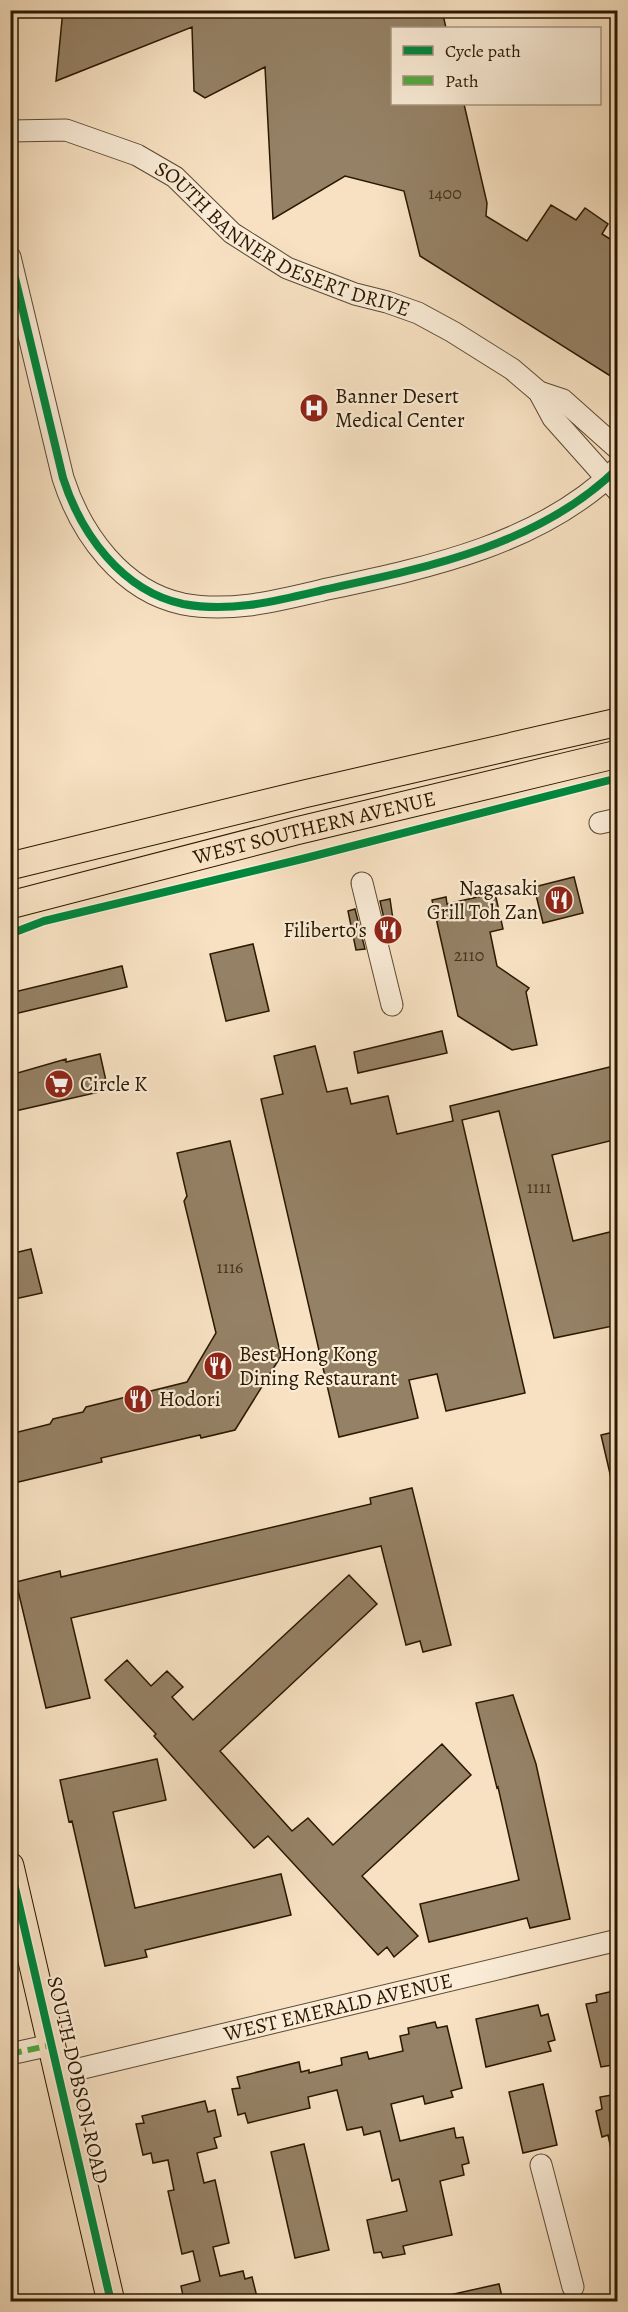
<svg xmlns="http://www.w3.org/2000/svg" width="628" height="2312" viewBox="0 0 628 2312" font-family="Alegreya,serif">
  <style>
    .building { fill: #958165; stroke: #2a1801; stroke-width: 1.5 }
    .lines { fill: none; stroke-linecap: round; stroke-linejoin: round }
    .minor-casing { stroke: #5d4a31; stroke-width: 23 }
    .major-casing { stroke: #2a1801; stroke-width: 29 }
    .minor { stroke: #faecd7; stroke-width: 21 }
    .major { stroke: #f7e1c2; stroke-width: 27 }
    .quiet { stroke: #53a940; stroke-width: 6; stroke-dasharray: 12 6; stroke-linecap: butt }
    .cycleway-casing { stroke: #faecd7; stroke-width: 11 }
    .cycleway { stroke: #00873e; stroke-width: 8 }
    .labels { text-anchor: middle; stroke-width: 4.5; stroke-linejoin: round; paint-order: stroke }
    .number-label { font-size: 18px; fill: #45321a }
    .street-label { font-size: 21px; fill: #2a1801; stroke: #faecd7 }
    .poi-label { font-size: 21px; fill: #2a1801; stroke: #faecd7; text-anchor: start }
  </style>
  <rect width="100%" height="100%" fill="#f7e1c2"/>
  <filter id="stains"><feTurbulence type="fractalNoise" baseFrequency=".00333" numOctaves="4"/><feColorMatrix values="0 0 0 0 .2 0 0 0 0 .09 0 0 0 0 .02 0 0 0 .5 -.17"/></filter>
  <radialGradient id="worn" r=".72"><stop offset=".6" stop-color="#630" stop-opacity="0"/><stop offset="1" stop-color="#630" stop-opacity=".3"/></radialGradient>
  <path class="building" d="M 63,10 L 442,10 L 446,28 L 393,28 L 393,104 L 464,104 L 487,203 L 486,216 L 527,241 L 551,205 L 576,220 L 585,208 L 608,224 L 602,234 L 618,244 L 618,369 L 612,377 L 420,256 L 404,191 L 345,176 L 273,219 L 265,67 L 205,98 L 194,91 L 192,27 L 56,81 Z
    M 574,877 L 583,913 L 543,923 L 534,887 Z
    M 495,893 L 503,929 L 490,932 L 497,966 L 529,988 L 526,992 L 537,1045 L 512,1050 L 458,1016 L 432,900 L 446,897 L 447,904 Z
    M 390,899 L 396,940 L 389,941 L 380,901 Z
    M 355,909 L 365,949 L 356,950 L 348,911 Z
    M 253,944 L 269,1011 L 226,1021 L 210,954 Z
    M 122,966 L 127,987 L 10,1015 L 10,993 Z
    M 442,1031 L 447,1053 L 358,1073 L 354,1052 Z
    M 315,1046 L 327,1092 L 347,1088 L 351,1104 L 388,1096 L 397,1134 L 453,1121 L 450,1106 L 618,1065 L 618,1139 L 552,1155 L 573,1241 L 618,1230 L 618,1267 L 613,1268 L 618,1287 L 618,1325 L 554,1338 L 499,1111 L 462,1120 L 525,1393 L 446,1411 L 437,1374 L 409,1380 L 418,1418 L 339,1437 L 261,1099 L 283,1094 L 274,1056 Z
    M 100,1054 L 108,1090 L 15,1111 L 10,1093 L 10,1079 L 15,1078 L 14,1074 L 66,1059 L 66,1062 Z
    M 230,1141 L 281,1356 L 235,1430 L 201,1438 L 200,1435 L 101,1458 L 102,1462 L 10,1484 L 10,1434 L 50,1424 L 53,1419 L 83,1412 L 86,1407 L 187,1382 L 216,1333 L 184,1201 L 187,1196 L 177,1153 Z
    M 31,1249 L 42,1293 L 10,1300 L 10,1254 Z
    M 618,1431 L 618,1478 L 611,1478 L 601,1435 Z
    M 412,1488 L 451,1645 L 423,1652 L 420,1641 L 406,1645 L 381,1546 L 71,1618 L 90,1698 L 46,1708 L 16,1582 L 60,1571 L 61,1577 L 371,1504 L 370,1498 Z
    M 349,1575 L 377,1604 L 220,1751 L 292,1831 L 308,1818 L 333,1845 L 442,1744 L 471,1775 L 362,1876 L 418,1936 L 394,1957 L 387,1947 L 378,1955 L 268,1836 L 254,1848 L 154,1736 L 156,1734 L 105,1680 L 127,1660 L 151,1686 L 167,1671 L 183,1687 L 172,1697 L 193,1720 Z
    M 513,1695 L 536,1764 L 570,1919 L 530,1928 L 527,1918 L 429,1942 L 420,1904 L 519,1880 L 498,1787 L 497,1788 L 476,1703 Z
    M 157,1759 L 166,1800 L 113,1812 L 135,1908 L 281,1874 L 291,1915 L 145,1950 L 147,1957 L 105,1966 L 72,1821 L 69,1822 L 60,1780 Z
    M 618,1990 L 618,2064 L 601,2067 L 586,2004 L 597,2002 L 596,1995 Z
    M 538,2005 L 541,2016 L 548,2014 L 555,2040 L 548,2042 L 551,2051 L 486,2067 L 476,2019 Z
    M 435,2022 L 437,2028 L 447,2026 L 462,2088 L 451,2091 L 453,2097 L 425,2104 L 423,2096 L 391,2104 L 400,2141 L 454,2128 L 456,2138 L 463,2137 L 469,2163 L 462,2165 L 464,2175 L 440,2181 L 452,2235 L 403,2246 L 405,2254 L 383,2258 L 381,2252 L 374,2253 L 367,2220 L 407,2211 L 399,2179 L 392,2181 L 380,2131 L 364,2135 L 362,2127 L 347,2130 L 337,2090 L 308,2097 L 310,2108 L 248,2123 L 245,2113 L 238,2115 L 232,2089 L 240,2088 L 237,2077 L 299,2062 L 301,2072 L 309,2070 L 309,2073 L 342,2065 L 341,2058 L 367,2052 L 369,2059 L 403,2051 L 400,2036 L 409,2034 L 408,2028 Z
    M 543,2084 L 557,2145 L 523,2153 L 509,2092 Z
    M 618,2094 L 618,2148 L 611,2149 L 608,2135 L 602,2137 L 596,2111 L 602,2109 L 600,2097 Z
    M 205,2101 L 208,2112 L 215,2110 L 221,2136 L 214,2138 L 217,2148 L 197,2153 L 204,2183 L 215,2180 L 229,2243 L 213,2247 L 220,2276 L 243,2271 L 245,2279 L 252,2277 L 258,2301 L 184,2301 L 181,2286 L 200,2281 L 193,2251 L 182,2254 L 168,2191 L 174,2190 L 168,2160 L 153,2163 L 151,2153 L 143,2155 L 136,2124 L 144,2123 L 142,2116 Z
    M 304,2144 L 329,2250 L 295,2258 L 271,2152 Z
    M 499,2284 L 503,2301 L 449,2301 L 449,2295 Z"/>
  <g class="lines">
    <g class="minor-casing">
      <g id="minor">
        <path id="s1" d="M 10,131 L 66,130 L 137,155 L 175,177 L 232,233 L 287,268 L 355,294 L 387,302 L 418,313 L 453,332 L 512,369 L 539,392 L 553,418 L 618,491"/>
        <path d="M 10,257 L 63,478 C 81,534 122,591 183,604 C 231,613 276,601 323,590 C 426,568 540,545 618,468"/>
        <path d="M 539,392 L 563,400 L 618,449"/>
        <path d="M 600,823 L 618,819"/>
        <path d="M 362,883 L 392,1005"/>
        <path d="M 10,2054 L 51,2045"/>
        <path id="s2" d="M 58,2074 L 618,1940"/>
        <path d="M 541,2165 L 573,2287"/>
      </g>
    </g>
    <g class="major-casing">
      <g id="major">
        <path d="M 10,866 L 304,794 L 618,722"/>
        <path id="s3" d="M 10,905 L 296,831 L 618,754"/>
        <path d="M 10,1866 L 111,2302"/>
      </g>
    </g>
    <use href="#minor" class="minor"/>
    <use href="#major" class="major"/>
    <path class="quiet" d="M 10,2054 L 51,2045"/>
    <g class="cycleway-casing">
      <path id="cycleway" d="M 10,257 L 63,478 C 81,534 122,591 183,604 C 231,613 276,601 323,590 C 426,568 540,545 618,468
        M 10,934 L 44,921 L 302,859 L 618,778
        M 10,1866 L 111,2302"/>
    </g>
    <use href="#cycleway" class="cycleway"/>
  </g>
  <defs>
    <g id="hospital-disc" transform="scale(1.5)"><circle r="9.5" fill="#8f2418" stroke="#faecd7"/><path d="M-5-5h3v3.5h4V-5h3V5h-3V1.5h-4V5h-3Z" fill="#fff"/></g>
    <g id="restaurant-disc" transform="scale(1.5)"><circle r="9.5" fill="#8f2418" stroke="#faecd7"/><path d="M-5-6h1v4h1v-4h1v4h1v-4h1v5L-1.5 .5V6h-2V.5L-5-1ZM5-6V6H3V1.5H1.5Q1.5-4 5-6Z" fill="#fff"/></g>
    <g id="supermarket-disc" transform="scale(1.5)"><circle r="9.5" fill="#8f2418" stroke="#faecd7"/><path d="M-6-5.5h2.5l.6 2H6L4.5 2H-2.5L-4.4-4H-6ZM-1.5 3.2a1.3 1.3 0 1 0 .1 0ZM3 3.2a1.3 1.3 0 1 0 .1 0Z" fill="#fff"/></g>
  </defs>
  <g fill-rule="evenodd">
    <use href="#hospital-disc" x="314" y="408"/>
    <use href="#restaurant-disc" x="559" y="900"/>
    <use href="#restaurant-disc" x="388" y="930"/>
    <use href="#supermarket-disc" x="59" y="1084"/>
    <use href="#restaurant-disc" x="218" y="1366"/>
    <use href="#restaurant-disc" x="138" y="1399"/>
  </g>
  <g class="labels">
    <g class="number-label">
      <text x="445" y="199">1400</text>
      <text x="469" y="961">2110</text>
      <text x="539" y="1193">1111</text>
      <text x="230" y="1273">1116</text>
    </g>
    <g class="street-label">
      <text dy="7" stroke="none"><textPath href="#s1" startOffset="302">SOUTH BANNER DESERT DRIVE</textPath></text>
      <text dy="7" stroke="none"><textPath href="#s3" startOffset="314">WEST SOUTHERN AVENUE</textPath></text>
      <text dy="7" stroke="none"><textPath href="#s2" startOffset="288">WEST EMERALD AVENUE</textPath></text>
      <text transform="translate(78 2080) rotate(77)" y="7">SOUTH DOBSON ROAD</text>
    </g>
    <g class="poi-label">
      <text x="335" y="403">Banner Desert<tspan x="335" dy="24">Medical Center</tspan></text>
      <text x="538" y="895" text-anchor="end">Nagasaki<tspan x="538" dy="24">Grill Toh Zan</tspan></text>
      <text x="367" y="937" text-anchor="end">Filiberto's</text>
      <text x="80" y="1091">Circle K</text>
      <text x="239" y="1361">Best Hong Kong<tspan x="239" dy="24">Dining Restaurant</tspan></text>
      <text x="159" y="1406">Hodori</text>
    </g>
  </g>
  <rect width="628" height="2312" fill="none" stroke="#f7e1c2" stroke-width="36"/>
  <rect x="12" y="12" width="604" height="2288" fill="none" stroke="#2a1801" stroke-width="3"/>
  <rect x="18" y="18" width="592" height="2276" fill="none" stroke="#2a1801" stroke-width="1.5"/>
  <rect x="391" y="27" width="210" height="78" fill="#faecd7" stroke="#a79781" stroke-width="1.5"/>
  <rect x="403" y="46" width="30" height="9" fill="#00873e" stroke="#a79781" stroke-width="1.5"/>
  <text x="445" y="57" font-size="18" fill="#2a1801">Cycle path</text>
  <rect x="403" y="76" width="30" height="9" fill="#53a940" stroke="#a79781" stroke-width="1.5"/>
  <text x="445" y="87" font-size="18" fill="#2a1801">Path</text>
  <rect width="100%" height="100%" filter="url(#stains)"/>
  <rect width="100%" height="100%" fill="url(#worn)"/>
</svg>
